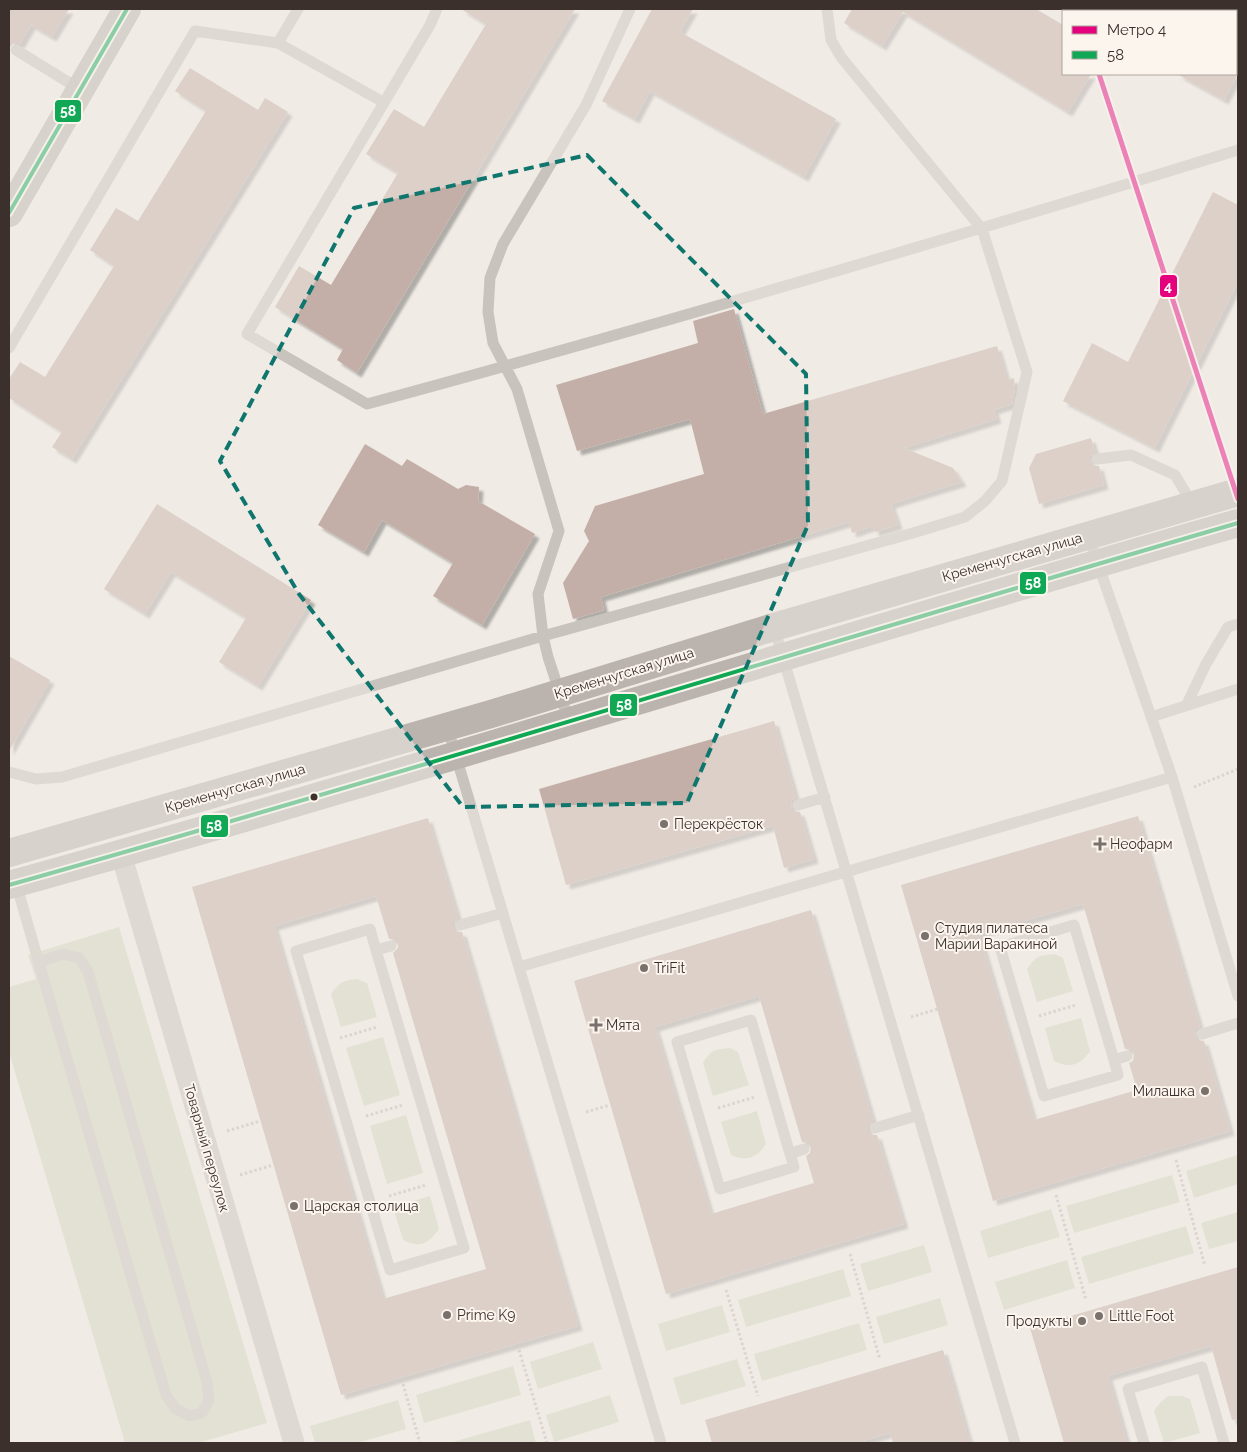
<svg xmlns="http://www.w3.org/2000/svg" width="1247" height="1452" viewBox="0 0 1247 1452" font-family="Raleway,sans-serif">
  <style>
    .green { fill: #d1d6bf }
    .building { fill: #c3afa7; fill-rule: evenodd; filter: url(#shadow) }
    .lines { fill: none; stroke-linecap: round; stroke-linejoin: round }
    .path { stroke: #c2bbb6; stroke-width: 3; stroke-dasharray: 2.5 2.5; stroke-linecap: butt }
    .lane { stroke: #c9c3be; stroke-width: 11 }
    .street { stroke: #c9c3be; stroke-width: 21 }
    .secondary { stroke: #bab3ae; stroke-width: 28 }
    .bus-1-casing { stroke: #fbf5ee; stroke-width: 8 }
    .bus-1 { stroke: #10a855; stroke-width: 4 }
    .metro-1-casing { stroke: #fbf5ee; stroke-width: 9 }
    .metro-1 { stroke: #e5007d; stroke-width: 5 }
    .marked { fill: none; stroke: #0f766e; stroke-width: 4; stroke-dasharray: 10 6; stroke-linejoin: round }
    .bus-dot { fill: #3b302b; stroke: #fbf5ee; stroke-width: 2 }
    .poi-dot { fill: #7a716c; stroke: #fbf5ee; stroke-width: 2 }
    .labels { text-anchor: middle; stroke-width: 4; stroke-linejoin: round; paint-order: stroke }
    .street-label { font-size: 14px; fill: #3b302b; stroke: #fbf5ee }
    .poi-label { font-size: 14px; fill: #3b302b; stroke: #fbf5ee; text-anchor: start }
    .line-badge { stroke: #fbf5ee; stroke-width: 2 }
    .badge-label { font-size: 14px; text-anchor: middle; font-weight: bold; fill: #fff }
  </style>
  <defs>
    <filter id="shadow"><feDropShadow dx="4.5" dy="4.5" stdDeviation="1" flood-color="#0004"/></filter>
  </defs>
  <rect width="100%" height="100%" fill="#f0ebe5"/>
  <path class="green" d="M 119,927 L 267,1423 L 198,1443 L 125,1443 L 9,1052 L 9,987 L 36,979 L 28,955 Z
    M 1055,954 L 1063,958 L 1073,991 L 1037,1002 L 1027,969 C 1036,956 1040,955 1055,954 Z
    M 357,979 L 367,983 L 377,1017 L 341,1027 L 331,994 C 338,983 344,980 357,979 Z
    M 1081,1018 L 1090,1051 C 1081,1065 1069,1069 1054,1061 L 1045,1028 Z
    M 383,1037 L 400,1095 L 364,1106 L 346,1048 Z
    M 730,1048 L 738,1052 L 749,1085 L 713,1096 L 703,1063 C 711,1050 715,1049 730,1048 Z
    M 757,1111 L 766,1144 C 757,1158 746,1162 731,1155 L 721,1122 Z
    M 406,1115 L 423,1173 L 387,1184 L 370,1126 Z
    M 1238,1155 L 1238,1184 L 1194,1198 L 1186,1171 Z
    M 1172,1175 L 1180,1202 L 1074,1233 L 1066,1206 Z
    M 430,1196 L 439,1229 C 429,1243 420,1249 403,1240 L 393,1207 Z
    M 1051,1209 L 1060,1237 L 988,1258 L 980,1231 Z
    M 1238,1212 L 1238,1241 L 1209,1249 L 1201,1223 Z
    M 1186,1226 L 1194,1253 L 1089,1284 L 1081,1257 Z
    M 924,1245 L 932,1272 L 868,1291 L 860,1264 Z
    M 1067,1260 L 1075,1288 L 1004,1310 L 995,1282 Z
    M 843,1269 L 851,1296 L 746,1327 L 738,1300 Z
    M 940,1298 L 948,1325 L 884,1344 L 876,1317 Z
    M 722,1305 L 730,1332 L 666,1351 L 658,1324 Z
    M 859,1323 L 867,1350 L 762,1381 L 754,1354 Z
    M 593,1342 L 602,1369 L 538,1389 L 530,1362 Z
    M 737,1359 L 746,1386 L 681,1405 L 673,1378 Z
    M 513,1366 L 521,1395 L 424,1423 L 416,1395 Z
    M 610,1395 L 619,1422 L 554,1442 L 546,1415 Z
    M 1168,1396 L 1182,1396 L 1190,1399 L 1200,1433 L 1164,1443 L 1154,1411 L 1159,1404 Z
    M 398,1400 L 406,1429 L 357,1443 L 315,1443 L 310,1426 Z
    M 530,1420 L 536,1443 L 449,1443 Z"/>
  <path class="building" d="M 9,9 L 69,9 L 52,37 L 31,25 L 20,44 L 13,43 L 9,49 Z
    M 461,9 L 575,9 L 357,373 L 337,360 L 343,349 L 275,307 L 299,266 L 331,285 L 398,173 L 366,154 L 394,109 L 424,127 L 486,24 Z
    M 652,9 L 693,9 L 680,32 L 836,119 L 804,177 L 650,91 L 635,119 L 602,101 Z
    M 852,9 L 1036,9 L 1063,25 L 1063,74 L 1091,74 L 1068,112 L 903,12 L 882,46 L 844,23 Z
    M 190,68 L 258,110 L 265,98 L 288,112 L 72,459 L 52,447 L 62,432 L 9,398 L 9,379 L 20,362 L 45,377 L 114,266 L 90,250 L 116,208 L 138,221 L 206,111 L 175,91 Z
    M 1177,74 L 1238,74 L 1224,100 Z
    M 1213,192 L 1238,205 L 1238,282 L 1155,448 L 1063,401 L 1092,343 L 1128,362 Z
    M 734,309 L 763,414 L 997,346 L 1007,380 L 1014,378 L 1015,389 L 1012,404 L 994,410 L 997,419 L 904,448 L 953,468 L 962,482 L 891,504 L 898,525 L 875,532 L 873,526 L 852,533 L 849,522 L 601,597 L 604,610 L 573,619 L 563,583 L 589,541 L 584,531 L 595,506 L 704,474 L 690,419 L 577,451 L 556,385 L 698,343 L 693,321 Z
    M 1091,438 L 1095,452 L 1090,456 L 1090,460 L 1094,466 L 1099,466 L 1104,485 L 1039,504 L 1029,468 L 1036,454 Z
    M 365,444 L 402,466 L 407,459 L 458,489 L 466,485 L 479,487 L 478,501 L 535,534 L 482,625 L 433,596 L 453,563 L 382,520 L 364,552 L 318,525 Z
    M 157,504 L 311,600 L 258,686 L 219,662 L 246,618 L 171,572 L 145,614 L 104,589 Z
    M 9,656 L 50,680 L 9,751 Z
    M 774,721 L 796,798 L 792,800 L 791,807 L 793,811 L 800,812 L 814,859 L 784,868 L 773,826 L 566,885 L 539,789 Z
    M 1138,816 L 1200,1027 L 1196,1029 L 1195,1036 L 1197,1040 L 1204,1041 L 1230,1131 L 993,1201 L 901,885 ZM 1083,904 L 1125,1049 L 1132,1050 L 1134,1054 L 1133,1061 L 1129,1063 L 1137,1090 L 1034,1120 L 979,934 Z
    M 428,818 L 458,918 L 453,923 L 453,927 L 458,932 L 462,932 L 578,1326 L 341,1395 L 192,887 ZM 376,896 L 389,939 L 393,939 L 398,944 L 398,948 L 393,953 L 486,1269 L 383,1299 L 274,926 Z
    M 811,910 L 873,1121 L 868,1126 L 868,1131 L 873,1135 L 877,1135 L 904,1224 L 666,1294 L 574,981 ZM 759,996 L 802,1142 L 808,1143 L 811,1147 L 810,1153 L 806,1156 L 814,1183 L 711,1214 L 655,1027 Z
    M 1238,1267 L 1238,1419 L 1232,1420 L 1211,1346 L 1108,1376 L 1127,1443 L 1064,1443 L 1030,1328 Z
    M 943,1350 L 970,1443 L 893,1443 L 890,1433 L 855,1443 L 712,1443 L 705,1420 Z"/>
  <g class="lines">
    <path class="path" d="M 1194,787 L 1238,769
      M 1039,1016 L 1076,1005
      M 911,1017 L 938,1009
      M 340,1038 L 377,1027
      M 718,1108 L 755,1097
      M 586,1112 L 610,1105
      M 366,1116 L 403,1105
      M 227,1131 L 260,1121
      M 1176,1160 L 1205,1266
      M 240,1175 L 273,1165
      M 1056,1195 L 1086,1300
      M 389,1196 L 426,1185
      M 850,1254 L 880,1360
      M 726,1290 L 758,1396
      M 519,1350 L 547,1443
      M 403,1384 L 420,1443"/>
    <path class="lane" d="M 437,9 L 430,25 L 247,334 L 367,404 C 659,325 949,239 1238,150
      M 278,43 L 298,9
      M 16,50 L 81,90
      M 9,348 L 195,31 L 278,43 L 383,102
      M 1097,459 L 1131,455 L 1175,475 L 1193,505
      M 1088,535 L 1172,777 L 1238,996
      M 774,627 L 1015,1443
      M 1187,704 L 1206,664 L 1228,627 L 1238,624
      M 1151,717 L 1238,689
      M 569,721 L 548,657 L 543,636 L 538,594 L 559,531 L 517,389 L 493,343 L 488,312 L 490,278 L 503,244 L 586,105 L 630,9
      M 447,726 L 661,1443
      M 9,772 L 36,779 L 62,777 L 543,636 L 913,533 L 965,517 L 985,501 L 1002,481 L 1027,372 L 982,229 L 841,57 L 831,40 L 827,9
      M 798,805 L 825,797
      M 16,883 L 36,953 L 166,1395 L 176,1409 L 189,1416 L 202,1413 L 209,1400 L 207,1382 L 88,972 L 79,958 L 63,954 L 39,962
      M 460,925 L 503,913
      M 376,950 L 370,929 L 296,951 L 390,1270 L 464,1248 L 376,950 L 391,946
      M 519,967 L 1172,777
      M 1202,1034 L 1238,1023
      M 1114,1060 L 1118,1075 L 1044,1096 L 1000,947 L 1074,925 L 1114,1060 L 1127,1056
      M 875,1128 L 919,1115
      M 790,1154 L 794,1167 L 720,1189 L 677,1042 L 751,1020 L 790,1154 L 804,1149
      M 1144,1443 L 1128,1389 L 1202,1367 L 1224,1443"/>
    <path class="street" d="M 121,854 L 294,1443"/>
    <path class="secondary" d="M 9,213 L 127,9
      M 9,853 L 491,714 L 774,627 L 1238,492
      M 9,885 C 420,771 827,640 1238,523"/>
    <g class="bus-1-casing">
      <path id="bus-1" d="M 9,213 L 127,9
        M 9,885 C 420,769 828,642 1238,523"/>
    </g>
    <use href="#bus-1" class="bus-1"/>
    <g class="metro-1-casing">
      <path id="metro-1" d="M 1099,74 L 1238,499"/>
    </g>
    <use href="#metro-1" class="metro-1"/>
  </g>
  <path d="M0 0H1247V1452H0ZM 587,155 L 806,374 L 808,525 L 687,803 L 463,807 L 299,594 L 220,461 L 354,208 Z" fill="#f0ebe5" fill-opacity=".55" fill-rule="evenodd"/>
  <path class="marked" d="M 587,155 L 806,374 L 808,525 L 687,803 L 463,807 L 299,594 L 220,461 L 354,208 Z"/>
  <circle class="bus-dot" cx="314" cy="797" r="4.5"/>
  <g class="poi-dot">
    <circle cx="664" cy="824" r="5"/>
    <path d="M1097.5 836.5h5v5h5v5h-5v5h-5v-5h-5v-5h5z"/>
    <circle cx="925" cy="936" r="5"/>
    <circle cx="644" cy="968" r="5"/>
    <path d="M593.5 1017.5h5v5h5v5h-5v5h-5v-5h-5v-5h5z"/>
    <circle cx="1205" cy="1091" r="5"/>
    <circle cx="294" cy="1206" r="5"/>
    <circle cx="447" cy="1315" r="5"/>
    <circle cx="1099" cy="1316" r="5"/>
    <circle cx="1082" cy="1321" r="5"/>
  </g>
  <g class="labels">
    <g class="street-label">
      <text transform="translate(1012 557) rotate(-16)" y="5">Кременчугская улица</text>
      <text transform="translate(624 673) rotate(-17)" y="5">Кременчугская улица</text>
      <text transform="translate(235 788) rotate(-16)" y="5">Кременчугская улица</text>
      <text transform="translate(207 1148) rotate(74)" y="5">Товарный переулок</text>
    </g>
    <g class="poi-label">
      <text x="674" y="829">Перекрёсток</text>
      <text x="1110" y="849">Неофарм</text>
      <text x="935" y="933">Студия пилатеса<tspan x="935" dy="16">Марии Варакиной</tspan></text>
      <text x="654" y="973">TriFit</text>
      <text x="606" y="1030">Мята</text>
      <text x="1195" y="1096" text-anchor="end">Милашка</text>
      <text x="304" y="1211">Царская столица</text>
      <text x="457" y="1320">Prime K9</text>
      <text x="1109" y="1321">Little Foot</text>
      <text x="1072" y="1326" text-anchor="end">Продукты</text>
    </g>
  </g>
  <g class="line-badge">
    <rect x="54" y="99" width="28" height="24" rx="5" fill="#10a855"/>
    <rect x="1159" y="274" width="19" height="24" rx="5" fill="#e5007d"/>
    <rect x="1019" y="571" width="28" height="24" rx="5" fill="#10a855"/>
    <rect x="609" y="693" width="29" height="24" rx="5" fill="#10a855"/>
    <rect x="200" y="814" width="29" height="24" rx="5" fill="#10a855"/>
  </g>
  <g class="badge-label">
    <text x="68" y="116">58</text>
    <text x="1168" y="291">4</text>
    <text x="1033" y="588">58</text>
    <text x="624" y="710">58</text>
    <text x="214" y="831">58</text>
  </g>
  <rect width="1247" height="1452" fill="none" stroke="#3b302b" stroke-width="20"/>
  <rect x="1062" y="10" width="175" height="65" fill="#fbf5ee" stroke="#aea6a0"/>
  <rect x="1072" y="26" width="25" height="8" fill="#e5007d" stroke="#aea6a0"/>
  <text x="1107" y="35" font-size="15" fill="#3b302b">Метро 4</text>
  <rect x="1072" y="51" width="25" height="8" fill="#10a855" stroke="#aea6a0"/>
  <text x="1107" y="60" font-size="15" fill="#3b302b">58</text>
</svg>
